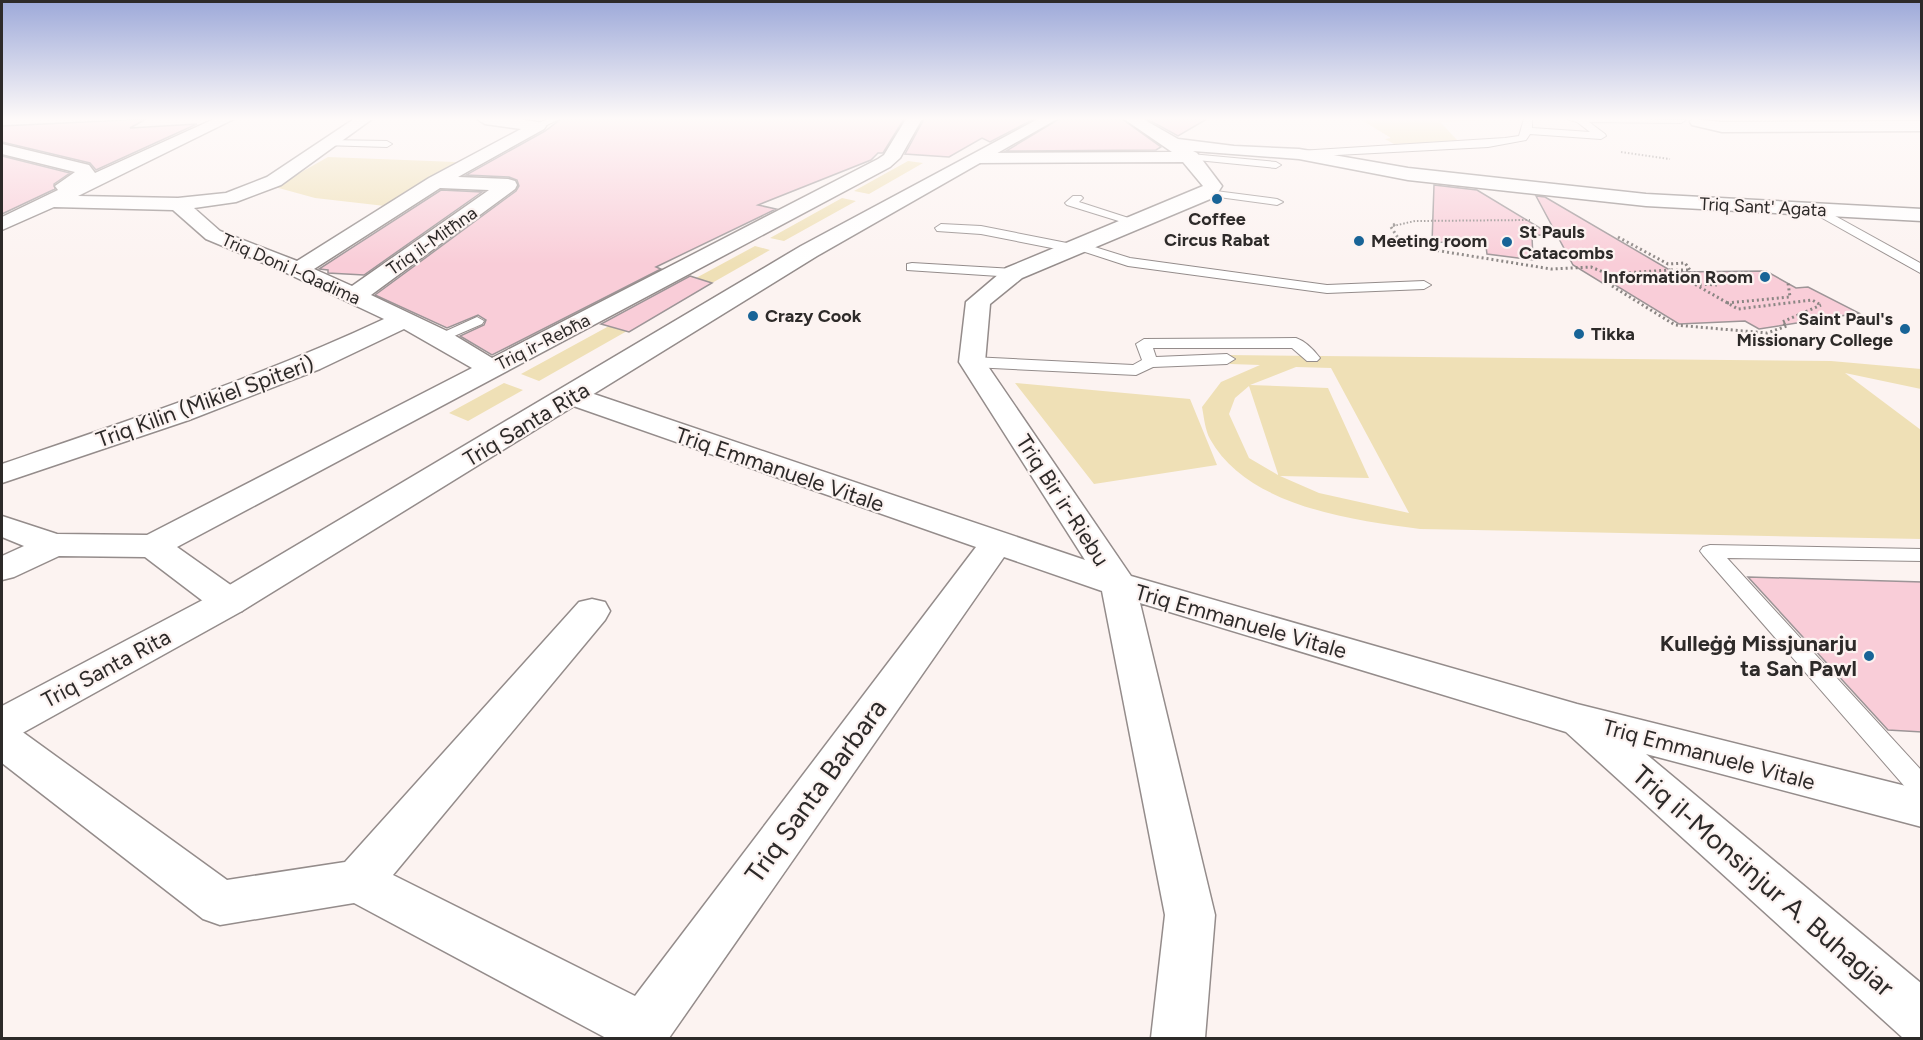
<svg xmlns="http://www.w3.org/2000/svg" width="1923" height="1040" viewBox="0 0 1923 1040" font-family="Figtree,sans-serif">
  <style>
    .green { fill: #efe0b6; fill-rule: evenodd }
    .building { fill: #f9cdd8; stroke: #9d9597; stroke-width: 1.5 }
    .lines { fill: none; stroke-linecap: round; stroke-linejoin: round }
    .lane-casing { stroke: #948c8b; stroke-width: 2 }
    .street-casing { stroke: #948c8b; stroke-width: 3 }
    .secondary-casing { stroke: #948c8b; stroke-width: 3 }
    .path-far1 { stroke: #8b8684; stroke-width: 2; stroke-dasharray: 1.5 2; stroke-linecap: butt }
    .path { stroke: #8b8684; stroke-width: 3; stroke-dasharray: 2 3; stroke-linecap: butt }
    .lane { fill: #fff; fill-rule: evenodd }
    .street { fill: #fff; fill-rule: evenodd }
    .secondary { fill: #fff; fill-rule: evenodd }
    .poi-dot { fill: #186497; stroke: #fcf3f1; stroke-width: 2 }
    .labels { text-anchor: middle; stroke-width: 4.5; stroke-linejoin: round; paint-order: stroke }
    .far-street-label { font-size: 18px; fill: #2d2a29; stroke: #fcf3f1 }
    .far-poi-label { font-size: 18px; font-weight: bold; fill: #2d2a29; stroke: #fcf3f1; text-anchor: start }
    .street-label { font-size: 22px; fill: #2d2a29; stroke: #fcf3f1 }
    .poi-label { font-size: 22px; font-weight: bold; fill: #2d2a29; stroke: #fcf3f1; text-anchor: end }
    .near-street-label { font-size: 27px; fill: #2d2a29; stroke: #fcf3f1 }
  </style>
  <rect width="100%" height="100%" fill="#fcf3f1"/>
  <path class="green" d="M 1360,119 L 1486,119 L 1487,120 L 1440,122 L 1459,142 L 1394,144 L 1385,139 L 1391,138 Z
    M 328,157 L 456,162 L 385,206 L 315,198 L 275,187 Z
    M 908,161 L 923,163 L 869,194 L 854,191 Z
    M 842,198 L 856,201 L 784,241 L 770,238 Z
    M 755,246 L 770,250 L 712,283 L 696,278 Z
    M 609,326 L 627,331 L 539,381 L 521,374 Z
    M 1225,355 L 1831,361 L 1921,369 L 1921,389 L 1845,373 L 1921,430 L 1921,539 L 1420,529 C 1351,520 1247,506 1210,439 C 1205,430 1204,417 1202,407 L 1221,382 L 1260,365 L 1230,364 ZM 1296,367 L 1331,368 L 1409,513 L 1319,493 L 1280,476 L 1369,478 L 1328,388 L 1250,385 ZM 1249,386 L 1278,474 L 1278,475 L 1249,458 L 1229,414 L 1235,398 Z
    M 504,383 L 523,390 L 468,421 L 449,413 Z
    M 1015,383 L 1190,399 L 1217,465 L 1094,484 Z"/>
  <path class="building" d="M 146,119 L 130,128 L 197,124 L 96,170 L 90,163 L 2,142 L 2,126 Z
    M 561,119 L 904,119 L 883,153 L 878,153 L 871,160 L 758,205 L 776,209 L 656,267 L 661,269 L 492,355 L 460,336 L 484,325 L 486,320 L 478,315 L 447,328 L 375,295 L 516,191 L 519,186 L 517,180 L 509,177 L 466,175 L 545,131 Z
    M 924,119 L 1034,119 L 990,142 L 982,138 L 949,157 L 905,154 Z
    M 1059,119 L 1122,119 L 1161,147 L 1156,150 L 1006,151 Z
    M 1147,119 L 1207,119 L 1178,136 Z
    M 2,156 L 70,173 L 54,184 L 55,189 L 2,214 Z
    M 1434,185 L 1477,190 L 1550,234 L 1532,236 L 1533,260 L 1487,254 L 1485,239 L 1432,243 Z
    M 441,190 L 482,192 L 364,275 L 328,273 L 328,270 L 319,269 Z
    M 1536,196 L 1545,197 L 1673,272 L 1766,271 L 1796,288 L 1808,287 L 1859,313 L 1759,329 L 1745,321 L 1679,324 L 1612,283 L 1604,284 L 1573,265 Z
    M 690,276 L 712,283 L 629,332 L 601,324 Z
    M 1748,577 L 1922,582 L 1922,732 L 1888,730 Z"/>
  <g class="lines">
    <g class="lane-casing">
      <path id="lane" d="M 547,119 L 559,119 L 541,128 L 533,126 Z
        M 1524,119 L 1532,119 L 1532,128 L 1590,132 L 1577,122 L 1567,119 L 1686,120 L 1681,123 L 1589,122 L 1605,134 L 1606,136 L 1601,139 L 1530,134 L 1526,140 L 1488,147 L 1299,157 L 1294,154 L 1299,151 L 1505,138 L 1519,136 Z
        M 327,140 L 387,141 L 392,144 L 387,147 L 323,145 L 323,141 Z
        M 1191,154 L 1276,162 L 1281,165 L 1276,168 L 1187,159 L 1186,157 Z
        M 1208,190 L 1277,199 L 1283,202 L 1277,205 L 1204,195 L 1202,193 Z
        M 1073,196 L 1081,196 L 1083,198 L 1079,202 L 1144,223 L 1138,227 L 1067,205 L 1065,203 Z
        M 1819,207 L 1922,264 L 1922,274 L 1815,214 L 1813,211 Z
        M 941,224 L 981,226 L 1077,245 L 1082,243 L 1130,258 L 1327,285 L 1424,281 L 1431,285 L 1424,289 L 1327,293 L 1128,266 L 1082,251 L 1077,253 L 981,234 L 937,231 L 935,228 Z
        M 912,263 L 1014,269 L 1021,273 L 1014,277 L 907,270 L 907,264 Z
        M 477,317 L 484,321 L 482,324 L 445,340 L 440,341 L 433,337 Z
        M 1296,338 C 1305,341 1314,350 1320,358 L 1317,361 L 1307,361 L 1292,348 L 1153,348 L 1156,357 L 1227,354 L 1235,359 L 1227,364 L 1153,367 L 1136,375 L 972,367 L 964,362 L 972,357 L 1133,365 L 1142,360 L 1136,344 L 1144,339 Z
        M 1710,545 L 1922,549 L 1922,561 L 1727,558 L 1922,771 L 1922,799 L 1913,796 L 1703,555 L 1700,551 L 1703,547 Z"/>
    </g>
    <g class="street-casing">
      <path id="street" d="M 214,119 L 234,119 L 78,196 L 178,198 L 226,193 L 267,177 L 354,119 L 372,119 L 281,185 L 236,202 L 194,208 L 220,231 L 297,261 L 429,178 L 521,129 L 485,124 L 477,119 L 519,119 L 544,123 L 546,126 L 544,129 L 458,177 L 508,179 L 515,181 L 517,185 L 515,189 L 371,295 L 449,332 L 492,358 L 878,159 L 884,155 L 906,119 L 922,119 L 900,158 L 890,167 L 177,547 L 242,593 L 247,602 L 242,611 L 229,614 L 216,611 L 145,557 L 59,556 L 14,577 L 2,580 L 2,556 L 24,546 L 2,537 L 2,516 L 57,534 L 147,535 L 472,368 L 404,329 L 320,369 L 189,420 L 2,483 L 2,464 C 131,420 260,377 384,319 L 278,269 L 206,239 L 173,210 L 54,207 L 2,230 L 2,217 L 58,190 L 55,186 L 75,172 L 2,154 L 2,144 L 89,165 L 95,173 ZM 440,188 L 489,190 L 352,286 L 314,269 Z
        M 1124,119 L 1143,119 L 1178,139 L 1234,146 L 1299,149 L 1408,168 L 1646,194 L 1922,209 L 1922,221 L 1646,206 L 1408,180 L 1299,159 L 1193,151 L 1197,153 L 1222,186 L 1215,197 L 1022,278 L 990,304 L 985,362 L 1131,576 L 1577,704 L 1922,790 L 1922,827 L 1646,754 L 1922,984 L 1922,1038 L 1903,1038 L 1566,732 L 1140,603 L 1215,915 L 1205,1038 L 1151,1038 L 1165,915 L 1102,591 L 1004,557 L 669,1038 L 606,1038 L 354,903 L 220,925 L 203,919 L 2,763 L 2,724 L 17,728 L 227,880 L 345,862 L 579,602 L 592,599 L 605,602 L 610,611 L 605,620 L 393,875 L 635,996 L 976,547 L 562,402 L 558,396 L 562,390 L 572,388 L 582,390 L 1085,560 L 959,362 L 966,302 L 1006,268 L 1203,186 L 1183,162 L 976,163 L 967,158 L 976,153 L 1172,152 Z
        M 1692,119 L 1722,122 L 1922,121 L 1922,131 L 1722,132 L 1692,125 L 1690,122 Z"/>
    </g>
    <g class="secondary-casing">
      <path id="secondary" d="M 1038,119 L 1057,119 L 817,256 L 242,611 L 17,736 L 2,741 L 2,706 L 216,593 L 801,246 Z"/>
    </g>
    <path class="path-far1" d="M 1621,152 L 1670,159
      M 1393,226 L 1415,221 L 1530,220"/>
    <path class="path" d="M 1395,224 L 1391,227 L 1400,241 L 1434,250 L 1551,269 L 1591,267 L 1608,274 L 1670,270 L 1738,309 L 1812,300 L 1821,305
      M 1618,237 L 1668,264 L 1685,263 L 1690,270
      M 1671,270 L 1690,270
      M 1695,284 L 1720,285
      M 1612,286 L 1675,325 L 1767,333 L 1787,326 L 1782,322 L 1821,305
      M 1727,303 L 1790,297 L 1788,283"/>
    <use href="#lane" class="lane"/>
    <use href="#street" class="street"/>
    <use href="#secondary" class="secondary"/>
  </g>
  <linearGradient id="sky" x2="0" y2="1"><stop stop-color="#9da9d9"/><stop offset="0.45" stop-color="#fefaf9"/><stop offset="1" stop-color="#fefaf9" stop-opacity="0"/></linearGradient>
  <rect width="1923" height="264" fill="url(#sky)"/>
  <g class="poi-dot">
    <circle cx="1217" cy="199" r="6"/>
    <circle cx="1359" cy="241" r="6"/>
    <circle cx="1507" cy="242" r="6"/>
    <circle cx="1765" cy="277" r="6"/>
    <circle cx="753" cy="316" r="6"/>
    <circle cx="1905" cy="329" r="6"/>
    <circle cx="1579" cy="334" r="6"/>
    <circle cx="1869" cy="656" r="6"/>
  </g>
  <g class="labels">
    <g class="far-street-label">
      <text transform="translate(1763 207) rotate(3)" y="6">Triq Sant' Agata</text>
      <text transform="translate(432 241) rotate(-35)" y="6">Triq il-Mitħna</text>
      <text transform="translate(291 269) rotate(24)" y="6">Triq Doni l-Qadima</text>
      <text transform="translate(543 342) rotate(-27)" y="6">Triq ir-Rebħa</text>
    </g>
    <g class="far-poi-label">
      <text x="1217" y="225" text-anchor="middle">Coffee<tspan x="1217" dy="21">Circus Rabat</tspan></text>
      <text x="1519" y="238">St Pauls<tspan x="1519" dy="21">Catacombs</tspan></text>
      <text x="1371" y="247">Meeting room</text>
      <text x="1753" y="283" text-anchor="end">Information Room</text>
      <text x="765" y="322">Crazy Cook</text>
      <text x="1893" y="325" text-anchor="end">Saint Paul's<tspan x="1893" dy="21">Missionary College</tspan></text>
      <text x="1591" y="340">Tikka</text>
    </g>
    <g class="street-label">
      <text transform="translate(205 401) rotate(-20)" y="8">Triq Kilin (Mikiel Spiteri)</text>
      <text transform="translate(526 424) rotate(-31)" y="8">Triq Santa Rita</text>
      <text transform="translate(780 469) rotate(19)" y="8">Triq Emmanuele Vitale</text>
      <text transform="translate(1063 500) rotate(57)" y="8">Triq Bir ir-Riebu</text>
      <text transform="translate(1241 621) rotate(16)" y="8">Triq Emmanuele Vitale</text>
      <text transform="translate(106 668) rotate(-28)" y="8">Triq Santa Rita</text>
      <text transform="translate(1709 754) rotate(15)" y="8">Triq Emmanuele Vitale</text>
    </g>
    <g class="poi-label">
      <text x="1857" y="651">Kulleġġ Missjunarju<tspan x="1857" dy="25">ta San Pawl</tspan></text>
    </g>
    <g class="near-street-label">
      <text transform="translate(816 791) rotate(-54)" y="9">Triq Santa Barbara</text>
      <text transform="translate(1763 881) rotate(41)" y="9">Triq il-Monsinjur A. Buhagiar</text>
    </g>
  </g>
  <rect width="1923" height="1040" fill="none" stroke="#2d2a29" stroke-width="6"/>
</svg>
